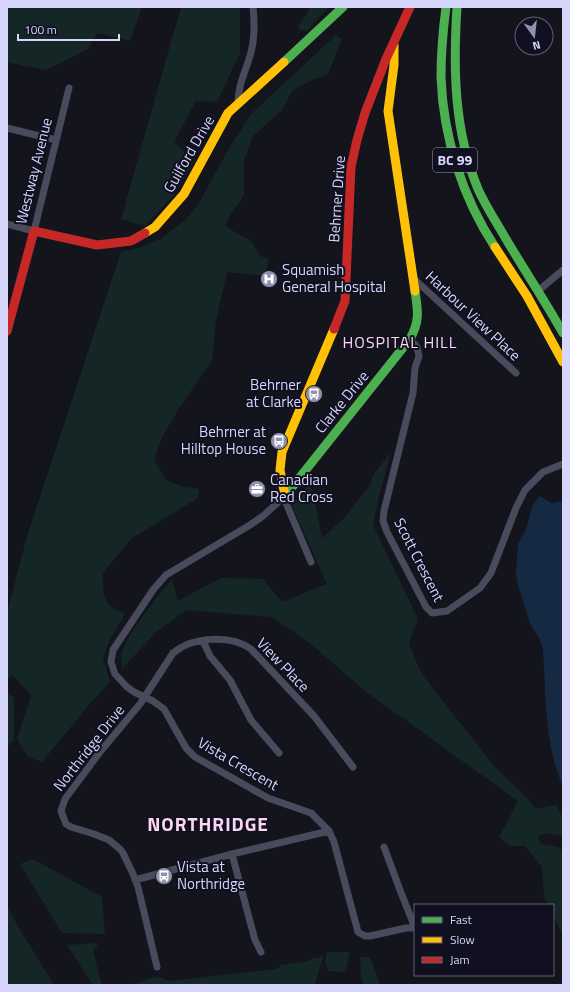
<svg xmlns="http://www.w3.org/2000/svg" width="570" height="992" viewBox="0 0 570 992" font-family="'Titillium Web',sans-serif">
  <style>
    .green { fill: #142726 }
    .water { fill: #152a42 }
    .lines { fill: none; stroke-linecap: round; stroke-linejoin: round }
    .street { stroke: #4a4a5d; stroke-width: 7 }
    .fast { stroke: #4caf50; stroke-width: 9 }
    .slow { stroke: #ffc107; stroke-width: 9 }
    .jam { stroke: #c62828; stroke-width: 9 }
    .labels { text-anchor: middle; stroke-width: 4; stroke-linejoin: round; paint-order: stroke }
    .shield { fill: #111021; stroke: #9b9ab9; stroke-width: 1 }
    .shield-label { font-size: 14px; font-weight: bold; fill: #d6d5fa }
    .street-label { font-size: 15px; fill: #d6d5fa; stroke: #111021 }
    .poi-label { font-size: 15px; fill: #d6d5fa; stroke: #111021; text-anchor: start }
    .neighbourhood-label { font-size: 16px; letter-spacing: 1px; fill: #fad6f0; stroke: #111021 }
    .district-label { font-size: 19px; font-weight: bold; letter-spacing: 1px; fill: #fad6f0; stroke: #111021 }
  </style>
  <rect width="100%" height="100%" fill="#14141d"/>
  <path class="green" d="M 7,7 L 142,7 L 130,41 L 97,33 L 88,49 L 46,70 L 7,62 Z
    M 181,7 L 240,7 L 240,53 L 217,102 L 196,101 L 174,142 L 194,161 L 174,195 L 145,226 L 121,219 Z
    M 309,7 L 330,7 L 321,15 L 307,31 L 299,30 L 298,26 L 309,11 Z
    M 336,35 L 342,39 L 328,74 L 310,81 L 292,91 L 282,110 L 253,136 L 244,160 L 244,196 L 231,213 L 225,226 L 251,241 L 260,256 L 269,259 L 265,276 L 227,272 L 216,321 L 212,360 L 178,410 L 161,439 L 154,460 L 167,481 L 185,487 L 199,489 L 198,498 L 131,539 L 103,573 C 103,597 102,604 125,614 L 109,641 L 103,659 L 110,682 L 88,706 L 42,762 L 28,757 L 17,739 L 31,695 L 12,675 L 7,680 L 7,612 L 28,533 L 121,252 L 139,248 L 161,239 L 185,220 L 198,205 L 228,150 L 251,114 Z
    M 391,452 L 378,500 L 373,525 L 418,619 L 409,643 L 421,673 L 494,766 L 529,800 L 536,809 L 556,805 L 563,818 L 563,836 L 546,833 L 538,837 L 541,844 L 558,847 L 563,851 L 563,936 L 553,915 L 553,905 L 548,905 L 544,897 L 542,867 L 525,846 L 510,846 L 499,837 L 518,801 L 365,691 L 312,645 L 272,617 L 187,610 L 155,633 L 122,669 C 122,665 121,660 121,656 C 124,636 158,597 172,579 L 178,601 L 221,578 L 263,579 L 282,602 L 327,584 L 292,506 L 309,485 L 313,492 L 322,538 L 345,517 L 370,485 L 373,475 Z
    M 7,691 L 14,698 L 14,741 L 7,747 Z
    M 33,859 L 102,897 L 105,934 L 62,933 L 20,864 Z
    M 7,906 L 16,923 L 54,985 L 7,985 Z
    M 99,943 L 93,951 L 102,985 L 93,985 L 67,945 Z
    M 327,952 L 350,952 L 346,969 L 342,972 L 328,971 L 325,961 Z
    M 323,957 L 315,985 L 125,985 C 130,984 136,984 141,982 C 155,977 155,974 170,981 L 277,969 L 281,965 L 309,961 L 313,958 Z
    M 360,957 L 370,957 L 380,985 L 364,985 L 361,978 Z"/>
  <path class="water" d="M 539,496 L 544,498 L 551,503 L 563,501 L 563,787 C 544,743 546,695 543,649 L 539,638 L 530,624 L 518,585 L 516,574 L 518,544 L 526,529 L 532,507 Z"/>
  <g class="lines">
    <path class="street" d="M 238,104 C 238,86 244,75 249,59 C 255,42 255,25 253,7
      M 7,128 L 56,140
      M 7,224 L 34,231 L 69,88
      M 412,277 L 516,373
      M 538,291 L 563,270
      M 410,339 L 417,347 L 419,356 L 415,368 L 413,393 L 384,511 L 383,521 L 387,532 L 426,607 L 432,613 L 447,611 L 480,588 L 491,573 L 516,508 L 525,490 L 543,472 L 563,464
      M 285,496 L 286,503 L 311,562
      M 203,641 L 210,656 L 230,680 L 251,720 L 279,753
      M 329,831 L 334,842 L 358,932 L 365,936 L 370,936 L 406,928 L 415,928
      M 384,847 L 400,890 L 415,928
      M 232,854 L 255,940 L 261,952
      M 135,880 L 232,854 L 329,831 L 311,813 L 268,798 L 195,757 L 186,748 L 164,709 L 153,701 L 134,692 L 127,687 L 115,674 L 111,662 L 113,650 L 153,590 L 166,575 L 250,525 L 263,516 L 285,496
      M 157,967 L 138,887 L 133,874 L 123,853 L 120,849 L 109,840 L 94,834 L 71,827 L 66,824 L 61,811 L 65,799 L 100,752 L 140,704 L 173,653 C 192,637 230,634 251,649 L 314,716 L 353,767"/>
    <path class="fast" d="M 446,7 C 443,30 441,54 441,77 C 443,136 462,197 495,247
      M 457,7 C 453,69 454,131 478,189 C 486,207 497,223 506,239 C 525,271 545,301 563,333
      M 284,62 L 343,7
      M 285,496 L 410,339 C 420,321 418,311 415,291"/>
    <path class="slow" d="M 394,45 L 394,65 L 388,111 L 415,291
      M 145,233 L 155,227 L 184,194 L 228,113 L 284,62
      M 495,247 L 527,296 L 563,362
      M 285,496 L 280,470 L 282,452 L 334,329"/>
    <path class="jam" d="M 334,329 L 345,301 L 351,167 L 357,140 L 365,113 L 386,59 L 410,7
      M 7,331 L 34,231 L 97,245 L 131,241 L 145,233"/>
  </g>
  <defs>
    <g id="hospital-disc" transform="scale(0.9)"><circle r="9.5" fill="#9291ad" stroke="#111021"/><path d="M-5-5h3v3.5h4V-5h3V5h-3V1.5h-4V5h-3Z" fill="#fff"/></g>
    <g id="bus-disc" transform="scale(0.9)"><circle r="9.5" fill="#9291ad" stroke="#111021"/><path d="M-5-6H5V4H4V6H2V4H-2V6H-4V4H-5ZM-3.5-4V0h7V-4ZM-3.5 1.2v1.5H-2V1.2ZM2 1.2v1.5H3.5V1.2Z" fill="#fff"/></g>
    <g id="office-disc" transform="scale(0.9)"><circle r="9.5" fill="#9291ad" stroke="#111021"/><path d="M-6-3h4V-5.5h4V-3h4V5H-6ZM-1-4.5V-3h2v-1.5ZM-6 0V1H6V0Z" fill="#fff"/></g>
  </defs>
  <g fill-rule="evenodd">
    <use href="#hospital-disc" x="269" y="279"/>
    <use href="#bus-disc" x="314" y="394"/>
    <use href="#bus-disc" x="279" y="441"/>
    <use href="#office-disc" x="257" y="489"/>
    <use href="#bus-disc" x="164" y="876"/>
  </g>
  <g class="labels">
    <rect class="shield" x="433" y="148" width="44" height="24" rx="3"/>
    <g class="shield-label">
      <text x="455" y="165">BC 99</text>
    </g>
    <g class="street-label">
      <text transform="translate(189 154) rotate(-60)" y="5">Guilford Drive</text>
      <text transform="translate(34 171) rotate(-76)" y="5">Westway Avenue</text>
      <text transform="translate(337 199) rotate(-86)" y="5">Behrner Drive</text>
      <text transform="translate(473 316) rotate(43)" y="5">Harbour View Place</text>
      <text transform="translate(342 402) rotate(-51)" y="5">Clarke Drive</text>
      <text transform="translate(419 560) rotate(63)" y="5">Scott Crescent</text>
      <text transform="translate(283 665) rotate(46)" y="5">View Place</text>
      <text transform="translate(89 748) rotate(-52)" y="5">Northridge Drive</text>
      <text transform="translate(238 764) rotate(30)" y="5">Vista Crescent</text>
    </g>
    <g class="poi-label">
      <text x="282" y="275">Squamish<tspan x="282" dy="17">General Hospital</tspan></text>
      <text x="301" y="390" text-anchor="end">Behrner<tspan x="301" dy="17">at Clarke</tspan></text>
      <text x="266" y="437" text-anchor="end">Behrner at<tspan x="266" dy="17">Hilltop House</tspan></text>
      <text x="270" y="485">Canadian<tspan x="270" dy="17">Red Cross</tspan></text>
      <text x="177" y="872">Vista at<tspan x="177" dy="17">Northridge</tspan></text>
    </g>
    <g class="neighbourhood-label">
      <text x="400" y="348">HOSPITAL HILL</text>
    </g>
    <g class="district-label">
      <text x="208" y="831">NORTHRIDGE</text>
    </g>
  </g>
  <rect width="570" height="992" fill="none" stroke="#d6d5fa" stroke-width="16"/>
  <rect x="414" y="904" width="140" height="72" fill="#111021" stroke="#605f78"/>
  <rect x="422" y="917" width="20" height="6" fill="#4caf50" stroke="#605f78"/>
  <text x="450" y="924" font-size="12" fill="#d6d5fa">Fast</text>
  <rect x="422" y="937" width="20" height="6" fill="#ffc107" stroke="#605f78"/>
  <text x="450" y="944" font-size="12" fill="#d6d5fa">Slow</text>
  <rect x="422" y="957" width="20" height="6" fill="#c62828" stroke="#605f78"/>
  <text x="450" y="964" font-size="12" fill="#d6d5fa">Jam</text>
  <g transform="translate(534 36) rotate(165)"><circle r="19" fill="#111021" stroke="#605f78"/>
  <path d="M0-3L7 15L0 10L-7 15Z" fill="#9291ad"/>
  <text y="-6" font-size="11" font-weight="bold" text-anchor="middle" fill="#d6d5fa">N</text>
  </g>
  <path d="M18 34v6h101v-6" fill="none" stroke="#d6d5fa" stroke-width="2"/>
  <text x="24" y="34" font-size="12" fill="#d6d5fa" stroke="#111021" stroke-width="3" paint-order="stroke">100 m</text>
</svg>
